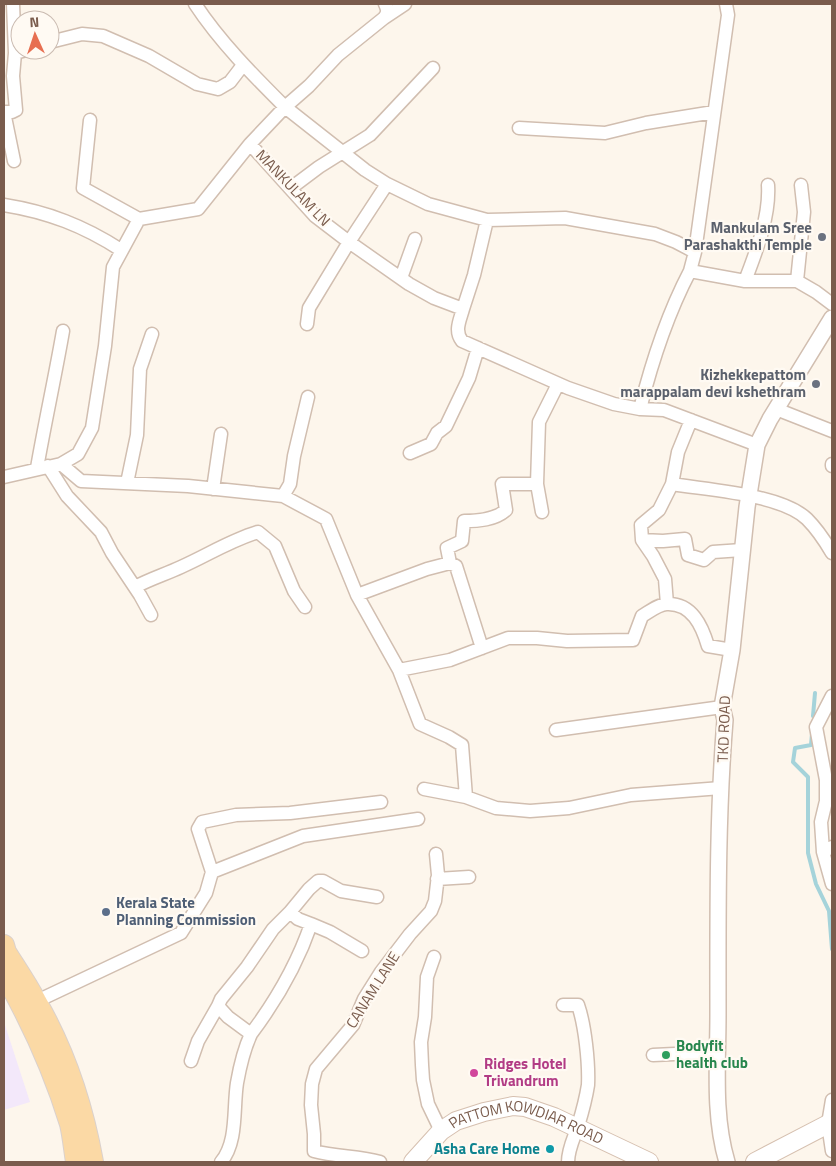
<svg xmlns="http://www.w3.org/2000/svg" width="836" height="1166" viewBox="0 0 836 1166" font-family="'Titillium Web',sans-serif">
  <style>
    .education { fill: #f3e8fa }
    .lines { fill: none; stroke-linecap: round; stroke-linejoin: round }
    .stream { stroke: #a5d3da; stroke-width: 4 }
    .minor-casing { stroke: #d1beb0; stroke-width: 15 }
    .tertiary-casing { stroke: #d1beb0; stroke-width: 18 }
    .secondary-casing { stroke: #d6c0b0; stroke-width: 20 }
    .primary-casing { stroke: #dad1cd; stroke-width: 22 }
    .minor { stroke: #fff; stroke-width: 12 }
    .tertiary { stroke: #fff; stroke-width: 15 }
    .secondary { stroke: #fff; stroke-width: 18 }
    .primary { stroke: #fbd9a5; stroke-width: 20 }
    .worship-dot { fill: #6b7280; stroke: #fffaf3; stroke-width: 2 }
    .service-dot { fill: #5c6f8a; stroke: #fffaf3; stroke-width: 2 }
    .leisure-dot { fill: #2e9e5b; stroke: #fffaf3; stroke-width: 2 }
    .hotel-dot { fill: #d1479c; stroke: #fffaf3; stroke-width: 2 }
    .culture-dot { fill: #0f9aa8; stroke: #fffaf3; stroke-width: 2 }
    .labels { text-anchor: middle; stroke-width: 4.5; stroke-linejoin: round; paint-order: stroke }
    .street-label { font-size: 15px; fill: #7a5c4d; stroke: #fffaf3 }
    .worship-label { font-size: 15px; font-weight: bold; fill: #5b616d; stroke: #fffaf3; text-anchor: end }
    .service-label { font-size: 15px; font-weight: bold; fill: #4e5e75; stroke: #fffaf3; text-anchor: start }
    .leisure-label { font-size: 15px; font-weight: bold; fill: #27864d; stroke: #fffaf3; text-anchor: start }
    .hotel-label { font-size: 15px; font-weight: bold; fill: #b23c85; stroke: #fffaf3; text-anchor: start }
    .culture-label { font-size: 15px; font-weight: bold; fill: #0d838f; stroke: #fffaf3; text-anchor: end }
  </style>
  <rect width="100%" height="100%" fill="#fdf6ec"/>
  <path class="education" d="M 4,1022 L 30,1102 L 4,1110 Z"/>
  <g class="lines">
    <path class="stream" d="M 813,716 L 815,693
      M 812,734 L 811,745 L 795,748 L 793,762 L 808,777 L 808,853 L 816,884 L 829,911 L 832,949"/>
    <g class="minor-casing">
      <path id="minor" d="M 13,4 L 15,53 L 26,50
        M 195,4 C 220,42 253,75 285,107 L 250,144
        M 385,4 C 388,10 388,13 384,18 L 338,55 L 309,86 L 285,107 L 365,170 L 387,184
        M 384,18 L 405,4
        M 50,42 L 82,34 L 103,36 L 149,56 L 197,84 L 218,89 L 230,82 L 243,65
        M 4,112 L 12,112 L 16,110 L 13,76 L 15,53
        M 4,112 L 14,161
        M 90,120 L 83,188 L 139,219
        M 519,128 L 605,133 L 646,123 L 714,112
        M 291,188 L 319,167 L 370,135 L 433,68
        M 4,205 C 48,212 84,226 121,250
        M 695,252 L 728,15 L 726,4
        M 401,278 L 415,239
        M 745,281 C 756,252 770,217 768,185
        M 797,281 L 804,212 L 801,185
        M 463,309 L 474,275 L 487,220
        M 307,324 L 309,308 L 349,242 L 387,184 L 428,204 L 487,220 L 565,218 L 655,234 L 676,242 L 695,252 L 690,271 L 745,281 L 797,281 L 816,292 L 832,304
        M 640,409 C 652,361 667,315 690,271
        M 776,409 L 832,431
        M 410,453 L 431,444 L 437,433 L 446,426 L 469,378 L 478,348
        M 61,464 L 81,481 L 188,486 L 283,496 L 326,519 L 357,595 L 399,670 L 420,724 L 449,737 L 462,745 L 466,797 L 496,808 L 530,811 L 569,808 L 631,795 L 721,788
        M 832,464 L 832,466
        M 48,466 L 67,496 L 101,532 L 112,553 L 140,595 L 151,615
        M 37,468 C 45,422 55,377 63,331
        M 4,477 L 61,464 L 78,454 L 92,428 L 105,346 L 113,267 L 139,219 L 198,209 L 250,144 L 315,216 L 349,242 L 409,284 L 434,298 L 463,309 C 460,320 454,331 462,341 L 568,388 L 614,404 L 640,409 L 664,410 L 757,445
        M 127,483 L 137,435 L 140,369 L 152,334
        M 672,484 C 707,490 781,494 807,519 C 817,529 825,541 832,553
        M 213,489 L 221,434
        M 283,496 L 290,484 L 294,456 L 308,397
        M 542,512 L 537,484 L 539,422 L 558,384
        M 642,540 L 663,541 L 685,539 L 688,555 L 704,560 L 713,552 L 742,550
        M 450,563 L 447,548 L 462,541 L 464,521 C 478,521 495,520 506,510 L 502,484 L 537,484
        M 135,587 C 150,579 166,574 181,567 C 208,555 229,541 258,532 L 275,546 L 294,591 L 305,607
        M 357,595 L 427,569 L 450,563 L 456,566 L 482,648
        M 667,604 L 665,579 L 653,556 L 642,540 L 641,525 L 659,510 L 672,484 L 678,452 L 691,420
        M 399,670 L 450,660 L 508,638 L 537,638 L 567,641 L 633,640 L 642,616 C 649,612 659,604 667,604 C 692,603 702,626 708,646 L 732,650
        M 556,730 L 722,707
        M 424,789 L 466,797
        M 832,847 L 823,852 L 832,884
        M 823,852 L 821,822 L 826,801 L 826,780 L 816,727 L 832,696
        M 212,872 L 303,836 L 418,819
        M 437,879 L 469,877
        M 290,912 L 309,889 L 318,881 L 323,881 L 341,891 L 377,897
        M 311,924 L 330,932 L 362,951
        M 434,957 L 427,977 L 425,1017 L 421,1042 L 422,1065 L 423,1080 L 428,1104 L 441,1131
        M 37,1001 L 181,933 L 206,893 L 212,872 L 198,829 L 202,822 L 236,815 L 290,813 L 381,802
        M 563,1005 L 578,1005 C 585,1025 589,1063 588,1085 C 586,1098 582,1113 578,1126 C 574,1138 568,1149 568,1162
        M 218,1006 L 221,999 L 247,967 L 273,929 L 290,912 L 298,919 L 311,924 C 298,962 275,1002 251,1034
        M 653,1055 L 718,1052
        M 191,1061 L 198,1041 L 218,1006 L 228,1017 L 251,1034 C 244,1049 240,1066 237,1083 C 233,1108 238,1142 221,1162
        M 832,1100 L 828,1124 L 832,1151
        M 380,1162 C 359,1156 336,1157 314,1151 L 314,1134 L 311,1105 L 312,1084 L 316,1069 L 353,1025 L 364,999 L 381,972 L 410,934 L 431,911 L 435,901 L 438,875 L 436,854"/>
    </g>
    <g class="tertiary-casing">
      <path id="tertiary" d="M 727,1162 C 713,1115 718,1064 718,1015 C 718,917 717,818 725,720 L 722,707 L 732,650 L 747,507 L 757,445 L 770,419 L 832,318"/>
    </g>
    <g class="secondary-casing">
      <g id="secondary">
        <path id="s1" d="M 413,1162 L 441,1131 L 456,1121 L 484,1112 L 513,1106 L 525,1107 L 554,1117 L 649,1162"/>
        <path d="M 755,1162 L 832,1122"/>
      </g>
    </g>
    <g class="primary-casing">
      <path id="primary" d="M 4,945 L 6,952 C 16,968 27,984 36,1001 C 65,1051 83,1106 93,1162
        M 4,974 C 31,1021 54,1072 70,1124 C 73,1137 74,1150 76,1162"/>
    </g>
    <use href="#minor" class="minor"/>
    <use href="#tertiary" class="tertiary"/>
    <use href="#secondary" class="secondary"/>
    <use href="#primary" class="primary"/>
  </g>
  <g class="worship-dot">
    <circle cx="822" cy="237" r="5"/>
    <circle cx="816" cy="384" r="5"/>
  </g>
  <circle class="service-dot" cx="106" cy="912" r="5"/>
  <circle class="leisure-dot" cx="666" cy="1055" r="5"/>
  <circle class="hotel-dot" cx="474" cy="1073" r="5"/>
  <circle class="culture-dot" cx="550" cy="1149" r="5"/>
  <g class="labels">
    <g class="street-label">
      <text transform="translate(293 188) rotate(46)" y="5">MANKULAM LN</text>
      <text transform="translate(724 729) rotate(-88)" y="5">TKD ROAD</text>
      <text transform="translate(373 990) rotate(-58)" y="5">CANAM LANE</text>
      <text dy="5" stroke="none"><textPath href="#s1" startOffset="134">PATTOM KOWDIAR ROAD</textPath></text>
    </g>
    <g class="worship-label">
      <text x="812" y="233">Mankulam Sree<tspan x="812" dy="17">Parashakthi Temple</tspan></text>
      <text x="806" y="380">Kizhekkepattom<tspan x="806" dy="17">marappalam devi kshethram</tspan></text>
    </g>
    <g class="service-label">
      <text x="116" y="908">Kerala State<tspan x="116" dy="17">Planning Commission</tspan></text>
    </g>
    <g class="leisure-label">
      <text x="676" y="1051">Bodyfit<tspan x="676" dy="17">health club</tspan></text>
    </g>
    <g class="hotel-label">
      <text x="484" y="1069">Ridges Hotel<tspan x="484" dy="17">Trivandrum</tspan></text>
    </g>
    <g class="culture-label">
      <text x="540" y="1154">Asha Care Home</text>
    </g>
  </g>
  <rect width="836" height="1166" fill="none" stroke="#7a5c4d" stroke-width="10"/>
  <g transform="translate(35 35) rotate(357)"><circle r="24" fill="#fffaf3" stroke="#cabbb1"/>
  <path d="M0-4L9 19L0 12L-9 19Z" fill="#e76f51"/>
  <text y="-8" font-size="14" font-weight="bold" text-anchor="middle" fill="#7a5c4d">N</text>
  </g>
</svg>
